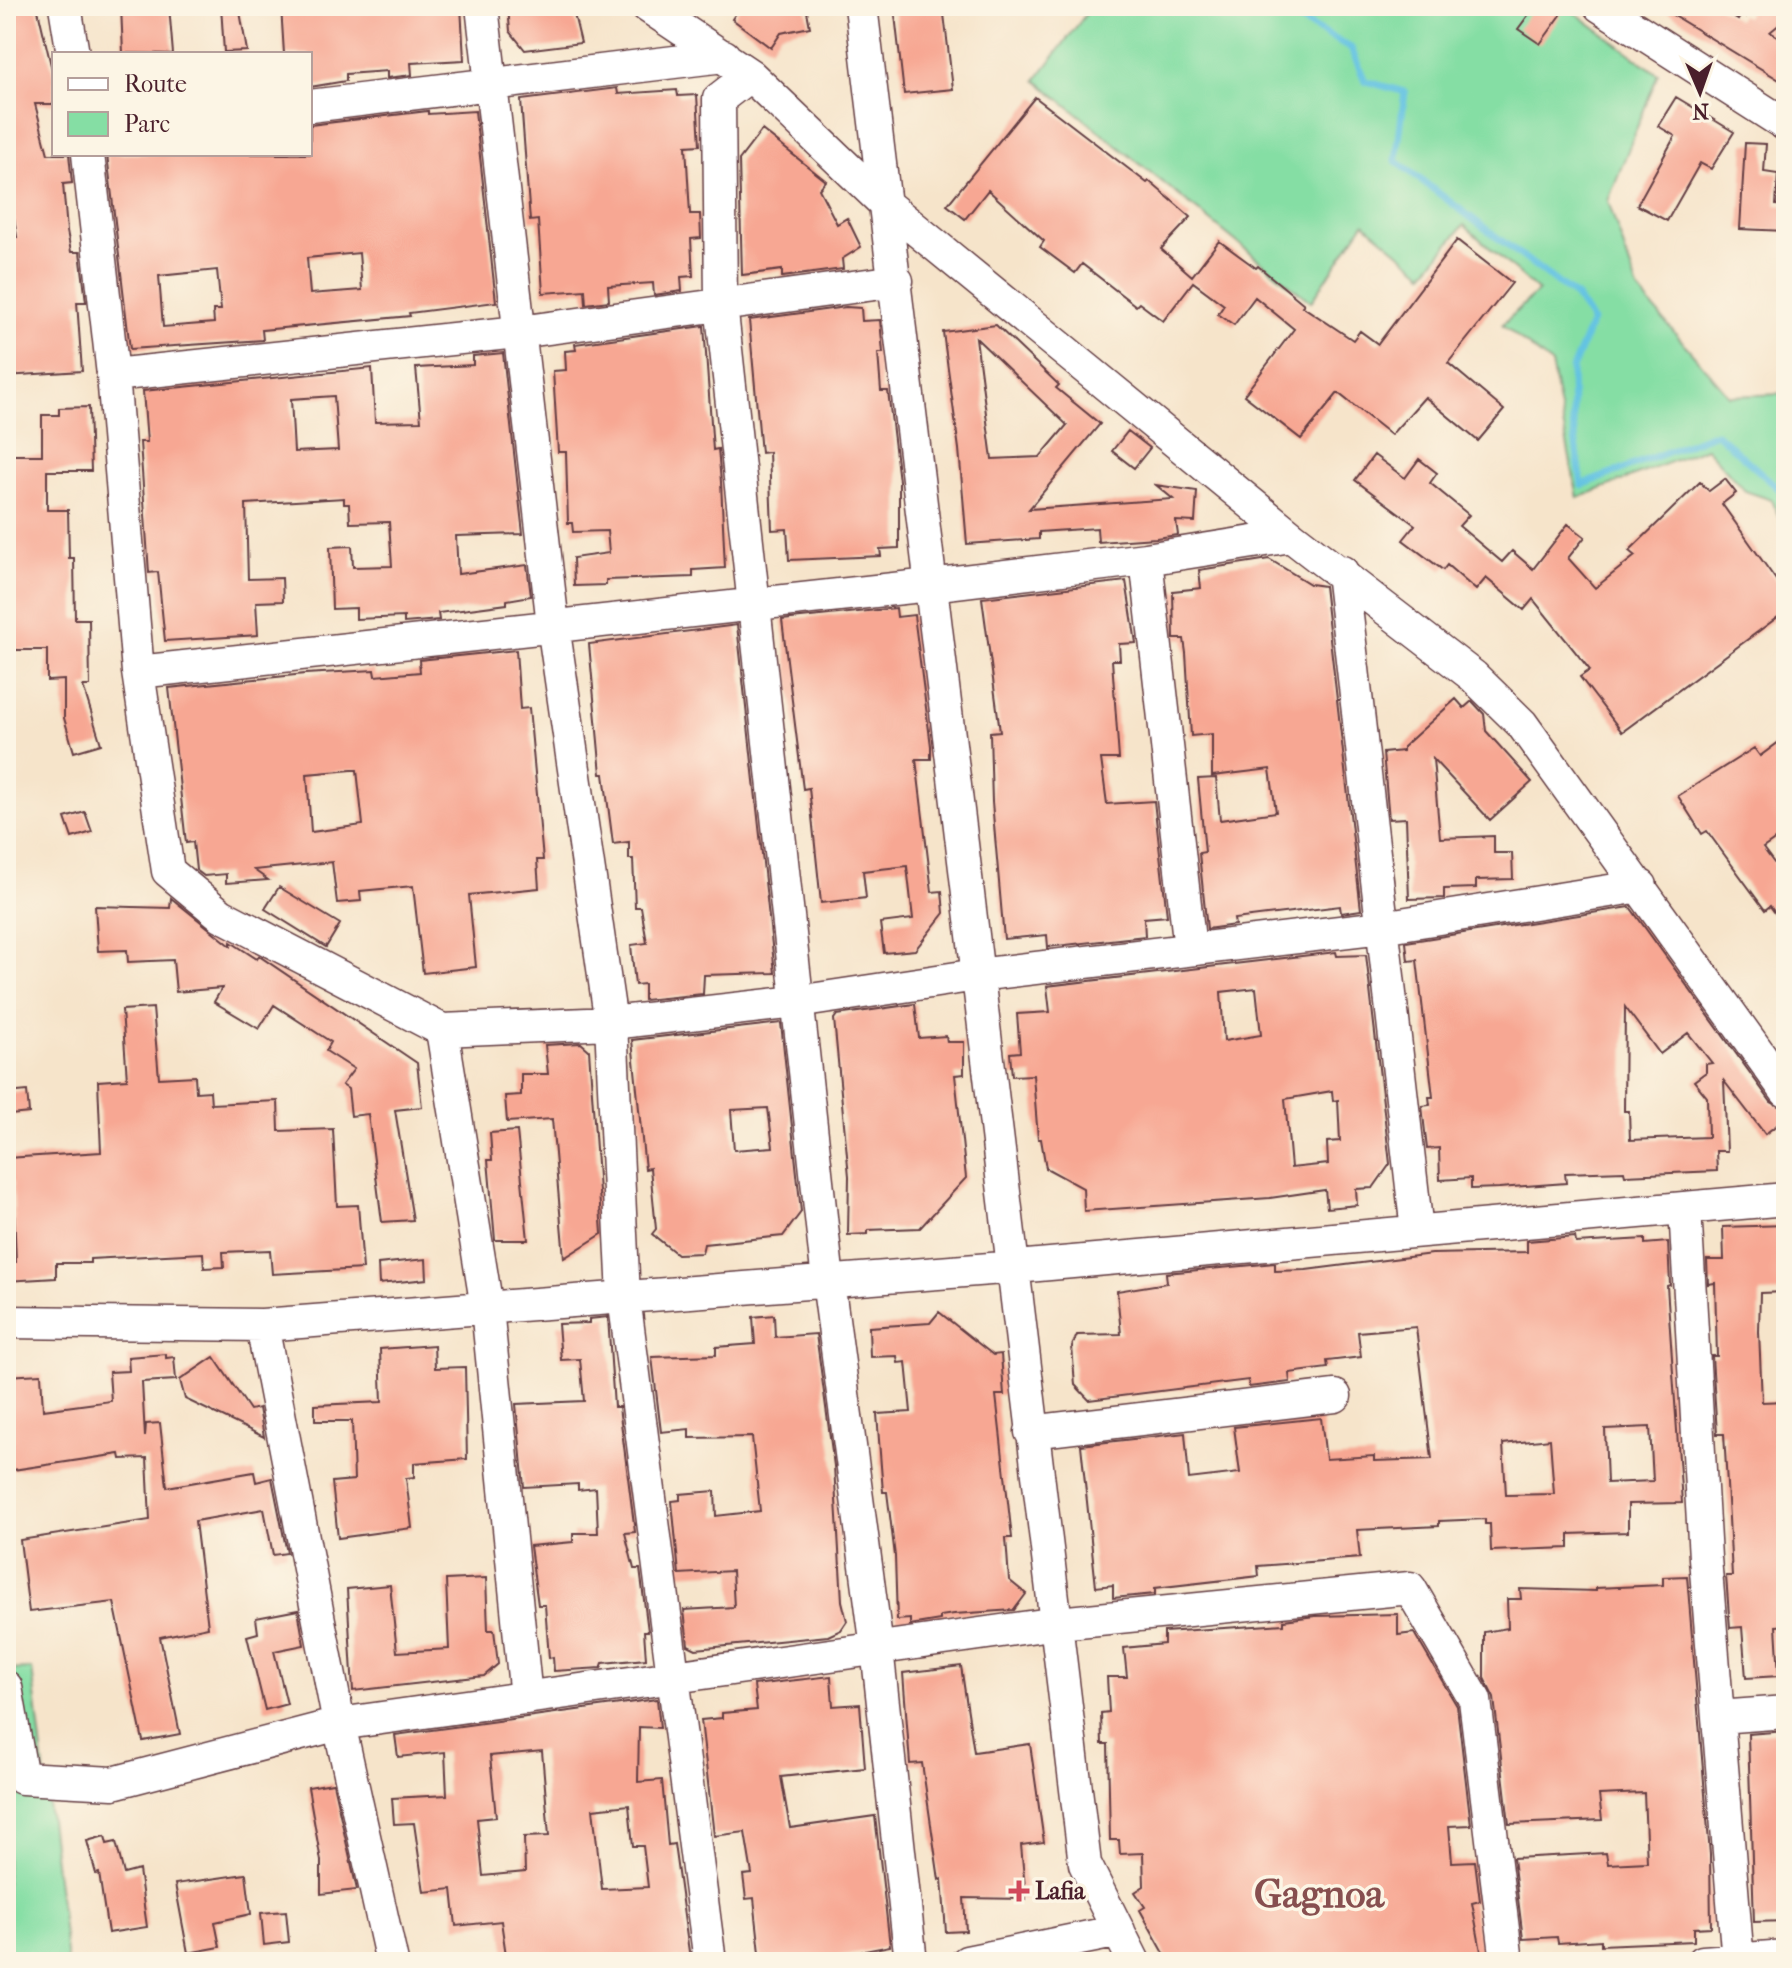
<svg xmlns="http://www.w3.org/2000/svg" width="1792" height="1968" viewBox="0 0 1792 1968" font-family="'IM FELL French Canon',serif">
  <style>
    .green { fill: #85dea4; stroke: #687e68; stroke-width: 2 }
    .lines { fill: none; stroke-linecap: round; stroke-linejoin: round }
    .stream { stroke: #64c3e2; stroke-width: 7 }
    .building { fill: #f7a793; fill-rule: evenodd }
    .minor-casing { stroke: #643d43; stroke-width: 35 }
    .minor { stroke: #fff; stroke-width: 32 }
    .poi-dot { fill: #d1495b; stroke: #fcf5e5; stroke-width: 3 }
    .labels { text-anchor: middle; stroke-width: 7; stroke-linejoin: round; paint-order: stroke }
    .poi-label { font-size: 24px; font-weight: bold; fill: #4a1f2b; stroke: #fcf5e5; text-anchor: start }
    .town-label { font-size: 40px; font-weight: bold; fill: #874f4f; stroke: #fcf5e5 }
  </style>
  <rect width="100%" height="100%" fill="#fcf5e5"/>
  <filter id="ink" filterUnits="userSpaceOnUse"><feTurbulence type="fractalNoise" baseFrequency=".0125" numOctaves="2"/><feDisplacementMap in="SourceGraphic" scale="16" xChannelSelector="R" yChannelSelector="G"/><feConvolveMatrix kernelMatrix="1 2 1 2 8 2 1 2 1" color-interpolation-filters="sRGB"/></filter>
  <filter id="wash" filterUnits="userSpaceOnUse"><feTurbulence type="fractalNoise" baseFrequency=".006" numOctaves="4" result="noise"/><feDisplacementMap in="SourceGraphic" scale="32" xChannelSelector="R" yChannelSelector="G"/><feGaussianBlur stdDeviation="1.8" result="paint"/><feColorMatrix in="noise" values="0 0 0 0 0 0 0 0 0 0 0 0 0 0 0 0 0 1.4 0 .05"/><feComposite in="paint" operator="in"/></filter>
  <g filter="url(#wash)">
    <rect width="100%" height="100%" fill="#f6e4ca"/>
    <path class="green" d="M 1092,6 L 1566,6 L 1658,74 L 1608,201 L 1638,290 L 1729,396 L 1786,394 L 1786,534 L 1772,500 L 1745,491 L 1706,448 L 1578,498 L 1551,364 L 1502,325 L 1538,291 L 1464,225 L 1424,273 L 1364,223 L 1311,302 L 1036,80 Z
      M 32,1669 L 67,1962 L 6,1962 L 6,1670 Z"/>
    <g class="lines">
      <path class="stream" d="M 1275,6 L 1351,48 L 1365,81 L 1405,92 L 1396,161 L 1576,297 L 1592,321 L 1572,369 L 1573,424 L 1582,485 L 1716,433 L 1786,495"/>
    </g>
    <g id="blocks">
      <path class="building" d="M 6,6 L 37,6 L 54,78 L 54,104 L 35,104 L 48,154 L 69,154 L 72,183 L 63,184 L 67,231 L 71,252 L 80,252 L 86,302 L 77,302 L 82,371 L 6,376 L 6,238 L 17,237 L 6,169 Z
        M 121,6 L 169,6 L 173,54 L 123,53 Z
        M 221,6 L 239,6 L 247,51 L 224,52 Z
        M 281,6 L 461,6 L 464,60 L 411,63 L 412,75 L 387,78 L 387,71 L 346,74 L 346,81 L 310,87 L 310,54 L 284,54 Z
        M 508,6 L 572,6 L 581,43 L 525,50 L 510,31 Z
        M 741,6 L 806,6 L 810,27 L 781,33 L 771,48 L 732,19 Z
        M 894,6 L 943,6 L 953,89 L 904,94 Z
        M 1535,6 L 1548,6 L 1561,15 L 1540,44 L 1518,29 Z
        M 1658,6 L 1716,6 L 1738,20 L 1741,15 L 1746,17 L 1752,6 L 1786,6 L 1786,19 L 1770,32 L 1786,41 L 1786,84 Z
        M 617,88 L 618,94 L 677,90 L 678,96 L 697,95 L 700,145 L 686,146 L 690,214 L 700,214 L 701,238 L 691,239 L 693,276 L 681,277 L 682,291 L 654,295 L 653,283 L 608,286 L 609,301 L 586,304 L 585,290 L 543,293 L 538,220 L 530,221 L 521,100 Z
        M 1035,97 L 1147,183 L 1149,181 L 1191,217 L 1161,249 L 1192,276 L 1219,241 L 1256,268 L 1258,266 L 1304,304 L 1302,306 L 1353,340 L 1360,331 L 1378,344 L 1457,240 L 1512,283 L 1448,363 L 1504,410 L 1478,441 L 1425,397 L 1391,435 L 1338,393 L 1301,439 L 1244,395 L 1294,329 L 1255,297 L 1234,325 L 1218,314 L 1224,305 L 1193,282 L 1163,321 L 1139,303 L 1136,306 L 1082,264 L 1075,273 L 1040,247 L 1044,241 L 988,190 L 965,219 L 947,205 Z
        M 1676,97 L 1734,132 L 1711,169 L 1700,163 L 1667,221 L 1637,205 L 1675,136 L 1658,126 Z
        M 428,111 L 428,114 L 475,111 L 496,302 L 409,313 L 410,316 L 262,330 L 263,340 L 130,349 L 107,154 L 310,154 L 310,125 ZM 359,253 L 362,290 L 310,294 L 307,258 ZM 217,270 L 221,310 L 213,310 L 214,323 L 163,327 L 159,276 Z
        M 762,130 L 826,181 L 819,189 L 837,224 L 847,218 L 861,247 L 842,259 L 843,269 L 782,277 L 782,270 L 742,275 L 739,160 Z
        M 1745,143 L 1766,144 L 1764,172 L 1778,174 L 1776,205 L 1786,206 L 1786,231 L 1740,229 Z
        M 846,307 L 861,308 L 862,321 L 880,320 L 883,353 L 878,353 L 881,391 L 888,391 L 899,481 L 899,548 L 880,549 L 881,556 L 789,560 L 787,529 L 772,530 L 769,452 L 761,453 L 749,320 Z
        M 996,325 L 1059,385 L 1056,388 L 1100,424 L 1029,509 L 1173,499 L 1156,485 L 1197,491 L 1195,522 L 1176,521 L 1178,535 L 1156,538 L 1098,542 L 1097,528 L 1039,532 L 1039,539 L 967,544 L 959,449 L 943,332 ZM 976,338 L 1067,425 L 1040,457 L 992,459 Z
        M 704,326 L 713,450 L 718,449 L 721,482 L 725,568 L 693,570 L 693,577 L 606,580 L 606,585 L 574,586 L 573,558 L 609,553 L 607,531 L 573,532 L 572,523 L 568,523 L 566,452 L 558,452 L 553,371 L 566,370 L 565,351 L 576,350 L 575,344 Z
        M 503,353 L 523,534 L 456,536 L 458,574 L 527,565 L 531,596 L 507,600 L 507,604 L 438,613 L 439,620 L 404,623 L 404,617 L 356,619 L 356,608 L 332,609 L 330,547 L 352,546 L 353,567 L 392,566 L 389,522 L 350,523 L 349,504 L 344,504 L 344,498 L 246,504 L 248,579 L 282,578 L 283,601 L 256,602 L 258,635 L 165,641 L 158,572 L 149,573 L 140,442 L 147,442 L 143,391 L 372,368 L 375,422 L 421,421 L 416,368 L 473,365 L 473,356 ZM 334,396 L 338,450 L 294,452 L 291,399 Z
        M 89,407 L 91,471 L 47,471 L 47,510 L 68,510 L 69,558 L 74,558 L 75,619 L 89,619 L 90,686 L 83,686 L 101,744 L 74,752 L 64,718 L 64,680 L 47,681 L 47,650 L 12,650 L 12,614 L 6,614 L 6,455 L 42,455 L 42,415 L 59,415 L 59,408 Z
        M 1128,431 L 1150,448 L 1134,468 L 1112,451 Z
        M 1374,455 L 1405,478 L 1419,459 L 1437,473 L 1430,483 L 1469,515 L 1459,526 L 1502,562 L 1512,551 L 1533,569 L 1568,524 L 1585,537 L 1568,558 L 1595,588 L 1635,556 L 1629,551 L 1700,482 L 1709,491 L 1725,479 L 1736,493 L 1722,504 L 1786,594 L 1786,611 L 1622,732 L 1580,677 L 1590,670 L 1533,599 L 1524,610 L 1486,578 L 1476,590 L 1447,565 L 1443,570 L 1403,540 L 1415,525 L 1355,480 Z
        M 1269,559 L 1310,584 L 1324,586 L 1361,910 L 1341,913 L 1340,906 L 1234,919 L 1235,925 L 1207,929 L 1199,853 L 1205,852 L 1198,779 L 1216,778 L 1220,820 L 1276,812 L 1270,769 L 1212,776 L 1212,734 L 1191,736 L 1186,653 L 1184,639 L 1174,639 L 1173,591 L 1201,588 L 1199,570 Z
        M 1126,581 L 1136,643 L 1119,644 L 1120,660 L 1112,660 L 1119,759 L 1101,759 L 1107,804 L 1154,801 L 1167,916 L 1144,918 L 1145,936 L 1048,947 L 1047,935 L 1004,939 L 992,802 L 990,732 L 1000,731 L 982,598 Z
        M 896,608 L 897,617 L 914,615 L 931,746 L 931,759 L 916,759 L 932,892 L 942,891 L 944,913 L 915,950 L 884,953 L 880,923 L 913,919 L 907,866 L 863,871 L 866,898 L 821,903 L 809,788 L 803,789 L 782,620 Z
        M 737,625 L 775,973 L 704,975 L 703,994 L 644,1000 L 644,984 L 635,985 L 631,945 L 647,943 L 641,907 L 635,907 L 633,859 L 629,859 L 629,842 L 613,844 L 604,774 L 601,774 L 589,644 Z
        M 516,650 L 520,709 L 529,708 L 543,860 L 537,860 L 539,888 L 469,895 L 476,967 L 423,973 L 413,886 L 360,891 L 361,901 L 337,903 L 332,862 L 254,870 L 268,880 L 226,883 L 226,874 L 204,876 L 196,870 L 193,842 L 186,843 L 169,688 L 305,674 L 374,670 L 375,676 L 420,672 L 419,660 ZM 352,770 L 357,770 L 363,825 L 311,832 L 307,774 Z
        M 1456,699 L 1464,708 L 1472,701 L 1484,714 L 1486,731 L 1532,782 L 1490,820 L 1433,759 L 1440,838 L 1494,836 L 1494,853 L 1512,853 L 1513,879 L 1476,880 L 1476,888 L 1444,889 L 1444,898 L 1409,899 L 1406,818 L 1389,819 L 1383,753 L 1403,751 L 1403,747 Z
        M 1779,742 L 1786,752 L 1786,832 L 1763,848 L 1786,879 L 1786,929 L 1770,906 L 1765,910 L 1707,831 L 1702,834 L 1678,796 L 1754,748 L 1760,756 Z
        M 85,812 L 92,832 L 72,838 L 65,818 Z
        M 279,887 L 340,924 L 326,947 L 265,909 Z
        M 171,898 L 231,946 L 231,942 L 257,959 L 259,956 L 417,1063 L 422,1107 L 395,1110 L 413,1220 L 382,1222 L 368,1114 L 351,1116 L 348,1089 L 342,1085 L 354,1069 L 326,1051 L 331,1042 L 274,1005 L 259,1029 L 214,1002 L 222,988 L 176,992 L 173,960 L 128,962 L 127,950 L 98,951 L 95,906 L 170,908 Z
        M 1630,907 L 1771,1102 L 1786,1110 L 1786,1118 L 1765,1134 L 1724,1081 L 1727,1151 L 1716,1151 L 1717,1171 L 1625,1175 L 1624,1171 L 1565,1173 L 1566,1183 L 1499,1188 L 1471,1189 L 1471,1178 L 1440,1180 L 1439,1148 L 1427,1149 L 1422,1106 L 1430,1105 L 1429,1097 L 1433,1097 L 1417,960 L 1408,961 L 1406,942 ZM 1625,1007 L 1660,1054 L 1688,1033 L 1712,1063 L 1706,1064 L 1706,1072 L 1694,1081 L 1707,1097 L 1708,1137 L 1630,1140 L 1629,1111 L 1624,1111 Z
        M 1336,952 L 1337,956 L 1366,955 L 1390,1164 L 1373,1188 L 1356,1189 L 1357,1205 L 1327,1208 L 1325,1190 L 1270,1198 L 1084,1211 L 1083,1188 L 1046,1168 L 1041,1139 L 1038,1139 L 1033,1075 L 1012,1076 L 1010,1053 L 1020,1052 L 1017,1014 L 1050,1012 L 1047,986 ZM 1256,988 L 1261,1035 L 1224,1041 L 1221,992 ZM 1332,1091 L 1333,1101 L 1338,1100 L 1340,1141 L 1327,1142 L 1328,1164 L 1291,1168 L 1285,1099 Z
        M 915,1004 L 919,1038 L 946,1036 L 947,1042 L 964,1042 L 964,1074 L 955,1075 L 966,1178 L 920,1228 L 868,1230 L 868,1234 L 848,1235 L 849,1176 L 834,1019 L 837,1015 Z
        M 153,1008 L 159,1078 L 195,1076 L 196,1092 L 210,1091 L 211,1104 L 278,1101 L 279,1131 L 333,1129 L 337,1206 L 358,1205 L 363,1269 L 272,1274 L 270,1250 L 223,1252 L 224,1267 L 204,1268 L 203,1253 L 90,1259 L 90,1263 L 56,1263 L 56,1278 L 6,1281 L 6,1262 L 16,1262 L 13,1182 L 7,1182 L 7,1158 L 101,1152 L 98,1081 L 127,1079 L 122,1010 Z
        M 781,1023 L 801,1212 L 783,1236 L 704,1244 L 702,1253 L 677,1254 L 652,1234 L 656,1229 L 650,1168 L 645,1169 L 632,1040 ZM 768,1108 L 773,1147 L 734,1150 L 731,1110 Z
        M 581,1043 L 589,1050 L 602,1234 L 564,1258 L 552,1119 L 507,1122 L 505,1096 L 521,1095 L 521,1074 L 548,1074 L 545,1045 Z
        M 27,1091 L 29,1113 L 10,1115 L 8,1093 Z
        M 517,1131 L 528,1240 L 495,1240 L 488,1160 L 492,1160 L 490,1133 Z
        M 1786,1225 L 1786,1292 L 1760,1293 L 1759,1332 L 1762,1402 L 1786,1401 L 1786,1625 L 1776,1626 L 1779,1676 L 1746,1678 L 1742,1627 L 1730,1628 L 1726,1576 L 1732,1576 L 1729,1518 L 1724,1434 L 1717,1434 L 1712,1356 L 1717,1356 L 1715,1283 L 1708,1284 L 1707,1260 L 1724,1260 L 1723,1227 Z
        M 1575,1237 L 1576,1243 L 1645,1239 L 1645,1244 L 1668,1242 L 1670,1285 L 1667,1286 L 1682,1503 L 1628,1504 L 1628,1532 L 1569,1534 L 1569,1548 L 1491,1551 L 1490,1524 L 1485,1524 L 1485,1519 L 1439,1521 L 1439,1526 L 1357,1530 L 1360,1558 L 1258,1566 L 1259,1576 L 1155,1588 L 1155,1594 L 1113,1598 L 1113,1585 L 1096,1587 L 1081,1445 L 1185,1433 L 1189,1479 L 1240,1473 L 1234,1427 L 1321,1418 L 1326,1459 L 1374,1456 L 1374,1461 L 1432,1459 L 1416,1327 L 1358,1332 L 1361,1357 L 1327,1361 L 1328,1368 L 1289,1373 L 1290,1382 L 1249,1387 L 1248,1380 L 1089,1400 L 1075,1385 L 1072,1346 L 1077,1335 L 1121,1334 L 1117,1291 L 1167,1283 L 1166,1273 L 1275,1263 L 1275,1271 L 1306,1270 L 1432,1254 L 1527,1252 L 1527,1241 ZM 1650,1427 L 1653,1481 L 1607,1483 L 1605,1429 ZM 1550,1439 L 1554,1494 L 1506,1495 L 1503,1444 Z
        M 426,1259 L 427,1279 L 379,1284 L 378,1264 Z
        M 939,1312 L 993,1355 L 1001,1354 L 1004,1395 L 996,1395 L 1012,1538 L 1006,1538 L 1009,1580 L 1026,1594 L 1014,1610 L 954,1614 L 940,1616 L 940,1620 L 910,1625 L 910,1619 L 897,1620 L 895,1556 L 887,1492 L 883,1492 L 877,1414 L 911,1412 L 906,1362 L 898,1363 L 897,1356 L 870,1357 L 869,1327 L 930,1323 Z
        M 774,1315 L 775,1337 L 816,1334 L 834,1466 L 842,1601 L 847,1621 L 841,1630 L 828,1636 L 696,1649 L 688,1645 L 684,1610 L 734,1607 L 732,1571 L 679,1574 L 672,1501 L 680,1500 L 680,1494 L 715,1491 L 716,1516 L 760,1511 L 752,1437 L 689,1438 L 689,1429 L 661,1432 L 652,1357 L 716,1355 L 716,1347 L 755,1344 L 753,1317 Z
        M 608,1317 L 614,1407 L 619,1407 L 635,1532 L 625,1533 L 634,1569 L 640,1569 L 648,1631 L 644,1631 L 646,1659 L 603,1663 L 601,1668 L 554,1671 L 553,1657 L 549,1658 L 545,1605 L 538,1605 L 530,1546 L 573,1542 L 573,1533 L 598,1533 L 596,1488 L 578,1490 L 578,1484 L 524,1487 L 516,1404 L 584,1401 L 580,1359 L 561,1360 L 558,1324 L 589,1323 L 589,1319 Z
        M 434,1345 L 435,1368 L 465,1367 L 467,1459 L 414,1463 L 414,1477 L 406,1478 L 412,1528 L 338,1538 L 332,1482 L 354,1480 L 352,1421 L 315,1421 L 315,1405 L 382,1402 L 380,1349 Z
        M 166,1354 L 166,1358 L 174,1357 L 176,1380 L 142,1382 L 145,1437 L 146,1424 L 160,1423 L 167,1487 L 254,1472 L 256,1482 L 272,1478 L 287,1553 L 273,1555 L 264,1509 L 195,1521 L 208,1627 L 160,1637 L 180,1734 L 143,1741 L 114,1602 L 29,1612 L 20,1540 L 150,1520 L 147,1458 L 121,1459 L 120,1454 L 6,1471 L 6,1376 L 41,1374 L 43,1410 L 111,1401 L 109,1372 L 129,1371 L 128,1357 Z
        M 214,1357 L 250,1410 L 259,1408 L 264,1437 L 185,1399 L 180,1380 Z
        M 1687,1576 L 1710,1855 L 1711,1927 L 1694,1928 L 1694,1941 L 1601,1945 L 1601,1940 L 1558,1943 L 1557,1937 L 1523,1939 L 1513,1858 L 1606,1853 L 1608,1864 L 1647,1862 L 1644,1793 L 1599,1795 L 1602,1820 L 1509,1824 L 1494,1698 L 1484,1678 L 1484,1632 L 1508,1628 L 1507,1599 L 1521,1599 L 1520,1589 L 1596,1591 L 1596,1588 L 1663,1585 L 1663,1577 Z
        M 486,1578 L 488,1630 L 494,1630 L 498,1664 L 484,1676 L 353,1691 L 347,1589 L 390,1585 L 397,1652 L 449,1649 L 446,1580 Z
        M 298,1610 L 304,1645 L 274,1651 L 287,1704 L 265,1710 L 247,1636 L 258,1633 L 256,1618 Z
        M 1398,1614 L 1398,1635 L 1414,1633 L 1457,1706 L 1471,1825 L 1449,1826 L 1452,1862 L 1475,1861 L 1480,1901 L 1472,1903 L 1483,1962 L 1169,1962 L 1140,1910 L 1145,1907 L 1135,1892 L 1144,1886 L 1143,1853 L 1120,1854 L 1119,1840 L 1110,1840 L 1108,1744 L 1102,1744 L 1101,1713 L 1109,1712 L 1107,1677 L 1127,1677 L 1124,1648 L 1164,1644 L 1164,1632 L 1284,1624 L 1284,1620 L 1315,1616 Z
        M 961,1666 L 974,1752 L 1030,1744 L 1044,1842 L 1021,1845 L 1026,1899 L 964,1898 L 966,1931 L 946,1932 L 942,1879 L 939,1880 L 922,1763 L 910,1764 L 903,1673 Z
        M 831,1676 L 833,1706 L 860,1704 L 865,1768 L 781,1777 L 790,1828 L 875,1816 L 890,1946 L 810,1962 L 761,1962 L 754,1898 L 746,1899 L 743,1875 L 752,1874 L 745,1832 L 714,1836 L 701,1720 L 722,1718 L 722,1713 L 757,1710 L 754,1685 Z
        M 657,1699 L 660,1728 L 639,1727 L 638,1782 L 662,1780 L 668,1845 L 674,1844 L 690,1959 L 507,1962 L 501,1921 L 456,1926 L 452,1889 L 424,1892 L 414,1823 L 394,1824 L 392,1798 L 447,1795 L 445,1752 L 398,1757 L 395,1735 ZM 542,1751 L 549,1836 L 524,1837 L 525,1872 L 483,1876 L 477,1819 L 496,1817 L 490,1756 ZM 629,1805 L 633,1846 L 643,1846 L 648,1887 L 602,1889 L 593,1809 Z
        M 1786,1731 L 1786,1921 L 1754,1922 L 1748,1734 Z
        M 333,1783 L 357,1890 L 321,1894 L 321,1861 L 308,1787 Z
        M 105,1836 L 107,1844 L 116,1842 L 124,1874 L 139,1870 L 147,1927 L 108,1933 L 99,1873 L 96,1874 L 87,1841 Z
        M 246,1874 L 251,1914 L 215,1922 L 220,1947 L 188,1953 L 175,1884 Z
        M 286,1911 L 289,1942 L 264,1945 L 261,1913 Z"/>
    </g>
  </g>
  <g filter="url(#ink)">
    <use href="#blocks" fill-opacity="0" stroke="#643d43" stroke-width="2"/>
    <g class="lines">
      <g class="minor-casing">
        <path id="minor" d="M 65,6 L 73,54
          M 482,6 L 553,625 L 611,1023 L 624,1297 L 710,1962
          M 647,6 L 750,75 L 885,204 L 1291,536 L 1473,676 L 1522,724 L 1786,1091
          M 861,6 L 1085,1864 L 1134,1962
          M 1600,6 L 1786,125
          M 750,75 L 719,99 L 721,304 L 828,1281 L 877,1648 L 911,1962
          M 310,106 L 724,56
          M 88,154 L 113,375 L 138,672 L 168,871 L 221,915 L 442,1030 L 611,1023 L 797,1002 L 977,975 L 1382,927 L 1641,886
          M 113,375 L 519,332 L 897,281
          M 1146,559 L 1190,949
          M 1342,572 L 1417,1231
          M 138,672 L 930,585 L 1146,559 L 1291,536
          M 442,1030 L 487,1308 L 526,1698
          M 1685,1208 L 1705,1558 L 1738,1962
          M 6,1322 L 262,1325 L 1016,1267 L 1786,1199
          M 262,1325 L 339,1724 L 392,1962
          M 1031,1432 L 1335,1396
          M 6,1687 L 22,1778 L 113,1783 L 339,1724 L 1058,1623 L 1410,1588 L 1475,1700 L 1507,1962
          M 1718,1717 L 1786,1712
          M 967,1962 L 1119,1931
          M 1703,1962 L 1786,1956"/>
      </g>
      <use href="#minor" class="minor"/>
    </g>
  </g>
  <path class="poi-dot" d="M1015 1879h8v8h8v8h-8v8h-8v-8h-8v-8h8z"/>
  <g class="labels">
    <g class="poi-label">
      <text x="1035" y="1899">Lafia</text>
    </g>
    <g class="town-label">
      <text x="1319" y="1907">Gagnoa</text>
    </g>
  </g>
  <rect width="1792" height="1968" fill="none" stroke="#fcf5e5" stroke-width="32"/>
  <rect x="52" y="52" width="260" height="104" fill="#fcf5e5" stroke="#b59f9b" stroke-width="2"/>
  <rect x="68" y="78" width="40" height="12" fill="#ffffff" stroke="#b59f9b" stroke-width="2"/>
  <text x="124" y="92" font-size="24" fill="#4a1f2b">Route</text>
  <rect x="68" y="112" width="40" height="24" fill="#85dea4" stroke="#b59f9b" stroke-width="2"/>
  <text x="124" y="132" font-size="24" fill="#4a1f2b">Parc</text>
  <g transform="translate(1700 92) rotate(178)" stroke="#fcf5e5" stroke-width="6" paint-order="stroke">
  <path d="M0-6L14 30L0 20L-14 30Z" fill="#4a1f2b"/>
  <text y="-12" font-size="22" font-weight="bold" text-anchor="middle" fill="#4a1f2b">N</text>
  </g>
</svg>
